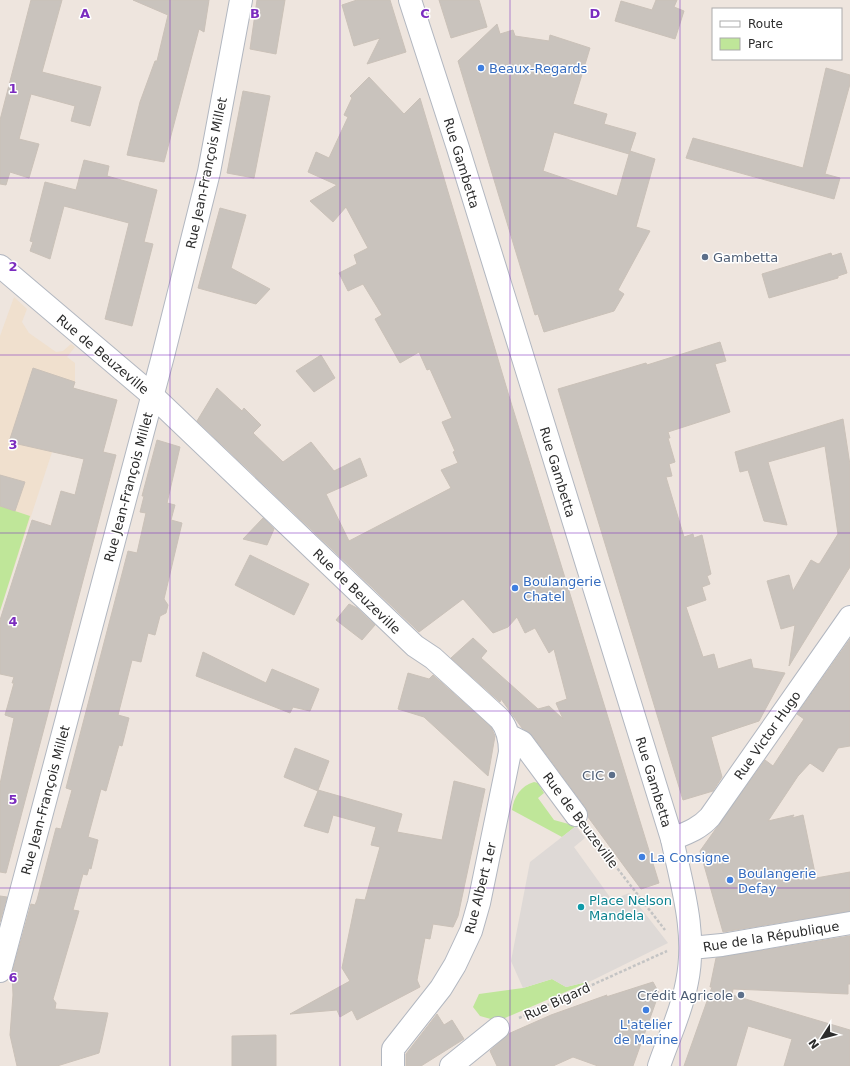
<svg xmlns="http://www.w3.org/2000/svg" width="850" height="1066" viewBox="0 0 850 1066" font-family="'DejaVu Sans',sans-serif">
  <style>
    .education { fill: #f0e0ce }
    .green { fill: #bfe699 }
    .plaza { fill: #ded9d6 }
    .building { fill: #c9c3bd; stroke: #cac1b8 }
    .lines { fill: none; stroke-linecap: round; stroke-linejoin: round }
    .street-casing { stroke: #b2b7c0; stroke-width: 24 }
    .secondary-casing { stroke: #b2b7c0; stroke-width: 24 }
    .path { stroke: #c4c4c4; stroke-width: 2.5; stroke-dasharray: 3 2; stroke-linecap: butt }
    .street { stroke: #fff; stroke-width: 22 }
    .secondary { stroke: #fff; stroke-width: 22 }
    .grid { fill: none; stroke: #7b2cbf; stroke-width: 1; stroke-opacity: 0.55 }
    .shop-dot { fill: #3f7fe0; stroke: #fff; stroke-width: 1.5 }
    .service-dot { fill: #5c6f8a; stroke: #fff; stroke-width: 1.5 }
    .culture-dot { fill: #0f9aa8; stroke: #fff; stroke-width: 1.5 }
    .labels { text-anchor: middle; stroke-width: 3; stroke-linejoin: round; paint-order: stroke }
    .shop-label { font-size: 13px; fill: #366cbe; stroke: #fff; text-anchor: start }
    .street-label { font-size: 13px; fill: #2c2c2c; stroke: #fff }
    .service-label { font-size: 13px; fill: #4e5e75; stroke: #fff; text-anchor: end }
    .culture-label { font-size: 13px; fill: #0d838f; stroke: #fff; text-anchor: start }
    .grid-label { font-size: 13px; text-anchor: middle; font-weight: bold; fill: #7b2cbf; stroke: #fff; stroke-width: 3; stroke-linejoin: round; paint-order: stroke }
  </style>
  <rect width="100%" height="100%" fill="#eee5de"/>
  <path class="education" d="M 14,297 L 27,309 L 22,322 L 29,333 L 56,352 L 63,351 L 71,344 L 75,347 L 67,357 L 75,363 L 75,382 L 0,611 L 0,336 Z"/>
  <path class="green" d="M 0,506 L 30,516 L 0,611 Z
    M 534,782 L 538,783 L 544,793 L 538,798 L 554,820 L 576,826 L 562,837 L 512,810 C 514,796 521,786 534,782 Z
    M 552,979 L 566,987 L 591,981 L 498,1021 L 480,1016 L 473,1007 L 479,994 L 523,988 Z"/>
  <path class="plaza" d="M 576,826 L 585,838 L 574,847 L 612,900 L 629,893 L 668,943 L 591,981 L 566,987 L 552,979 L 523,988 L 511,961 L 530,862 Z"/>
  <path class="building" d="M 31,0 L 62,0 L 42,72 L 101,87 L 90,126 L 71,121 L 75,106 L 31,94 L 19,139 L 39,144 L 29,178 L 10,172 L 6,185 L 0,184 L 0,120 Z
    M 133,0 L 209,0 L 204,32 L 199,29 L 164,162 L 127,155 L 140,102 L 155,61 L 157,61 L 168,15 Z
    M 257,0 L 285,0 L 276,54 L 250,49 Z
    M 357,0 L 390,0 L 406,52 L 367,64 L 380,38 L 354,46 L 342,5 Z
    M 439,0 L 479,0 L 487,27 L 451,38 Z
    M 656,0 L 677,0 L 674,7 L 684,11 L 675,39 L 615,21 L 621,1 L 652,10 Z
    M 497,24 L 500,34 L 513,30 L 515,36 L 549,41 L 550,35 L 590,48 L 573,104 L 607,114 L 604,124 L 636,133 L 629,154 L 554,132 L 543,171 L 617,196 L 630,151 L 655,159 L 636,227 L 650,231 L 618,290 L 624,294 L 614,311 L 544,332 L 538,314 L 535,315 L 458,61 Z
    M 826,68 L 850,75 L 850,84 L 825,174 L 840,178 L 834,199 L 686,158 L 693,138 L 803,168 Z
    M 369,77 L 404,114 L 420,98 L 509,396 L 659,883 L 641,889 L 588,817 L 586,808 L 532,735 L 522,728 L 501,699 L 500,702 L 451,658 L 473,638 L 487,651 L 481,658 L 538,709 L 549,706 L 563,719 L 556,703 L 567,699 L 554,649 L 549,653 L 535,628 L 525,633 L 517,617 L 508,627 L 493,633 L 463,599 L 419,632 L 197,421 L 217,388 L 242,411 L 244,408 L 261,425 L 253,433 L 283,462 L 311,442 L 334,471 L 360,458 L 367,476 L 326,494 L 349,541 L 451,488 L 441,470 L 458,463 L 453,452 L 455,451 L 442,422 L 452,418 L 430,369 L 427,370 L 419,352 L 400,363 L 375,319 L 382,315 L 363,284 L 348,291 L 339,273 L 357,264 L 354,255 L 368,248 L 346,207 L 333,222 L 310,201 L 337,185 L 308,172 L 316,152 L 329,158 L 348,117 L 344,115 L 352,98 L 350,96 Z
    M 243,91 L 270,96 L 254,178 L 227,173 Z
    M 84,160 L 109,166 L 107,176 L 157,190 L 144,242 L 153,244 L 132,326 L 105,319 L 129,223 L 64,206 L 50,259 L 30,251 L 33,242 L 30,241 L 45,182 L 76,190 Z
    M 220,208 L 246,215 L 231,268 L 270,289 L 256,304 L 198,288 Z
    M 831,253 L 832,256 L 841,253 L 847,273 L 838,276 L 838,278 L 769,298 L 762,274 Z
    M 720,342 L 726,361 L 715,364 L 730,412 L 668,432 L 670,438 L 668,438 L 675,462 L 669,464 L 672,476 L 666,477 L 684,537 L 693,534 L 694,538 L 702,535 L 711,574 L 707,576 L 710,584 L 702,587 L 706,600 L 686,607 L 703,657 L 714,654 L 718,669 L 751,659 L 753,668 L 785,673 L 759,721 L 711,737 L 722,777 L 713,791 L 683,800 L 558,389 L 646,363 L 647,365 Z
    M 321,355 L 335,378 L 314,392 L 296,371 Z
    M 33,368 L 75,382 L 73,388 L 117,400 L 103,452 L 116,455 L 6,873 L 0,872 L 0,784 L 14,718 L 5,715 L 14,683 L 12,683 L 14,677 L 0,674 L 0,620 L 32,520 L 51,526 L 61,491 L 75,495 L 84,459 L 9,442 Z
    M 843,419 L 850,465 L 850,567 L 789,666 L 795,625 L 781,629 L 767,581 L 789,575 L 793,591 L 811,560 L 818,564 L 820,563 L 838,534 L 825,446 L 768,462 L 787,525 L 764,521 L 748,470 L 740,472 L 735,452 Z
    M 157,440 L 180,447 L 167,503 L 175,505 L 171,520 L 182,523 L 164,599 L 168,605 L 166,613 L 160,616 L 155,635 L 148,633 L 141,662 L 132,660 L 118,715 L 129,718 L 122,746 L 119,745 L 106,791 L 101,789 L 88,837 L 98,840 L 91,869 L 89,868 L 87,875 L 83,874 L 73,910 L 79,911 L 53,999 L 56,1003 L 55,1009 L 108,1013 L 103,1036 L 99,1053 L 57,1066 L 17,1066 L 10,1035 L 13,995 L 12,973 L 31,904 L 35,905 L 37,900 L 56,828 L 61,829 L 72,790 L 66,788 L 128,551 L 137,553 L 146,513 L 140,512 L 144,496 L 142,496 Z
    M 0,475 L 25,482 L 15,511 L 0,506 Z
    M 263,518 L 274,529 L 267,545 L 243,539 Z
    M 250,555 L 309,584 L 294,615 L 235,585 Z
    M 349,604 L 357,608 L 375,625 L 362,640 L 336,620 Z
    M 850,639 L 850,746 L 838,748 L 823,772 L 810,763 L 798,776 L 768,821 L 794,815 L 792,818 L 803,815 L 816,878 L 850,872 L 850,911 L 723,932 L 700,851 L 765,760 L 773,766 L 804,719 L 797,714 Z
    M 203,652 L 266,683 L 272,669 L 319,689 L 310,711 L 293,707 L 290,713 L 196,676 Z
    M 408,673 L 429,679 L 433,675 L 491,727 L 495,736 L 488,776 L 424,717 L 398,709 Z
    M 295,748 L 329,761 L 318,790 L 402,814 L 397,832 L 442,840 L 454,781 L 485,789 L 458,916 L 453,927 L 433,924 L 430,939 L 425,938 L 417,980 L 420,987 L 357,1020 L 352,1010 L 340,1017 L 337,1010 L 290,1014 L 350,981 L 342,968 L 356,899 L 365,900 L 380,847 L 371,845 L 376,827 L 333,815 L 328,833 L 304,826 L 318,791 L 284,777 Z
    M 0,896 L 7,897 L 0,922 Z
    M 850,936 L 850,984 L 848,984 L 848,994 L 733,989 L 732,995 L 850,1030 L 850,1066 L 784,1066 L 792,1039 L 748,1026 L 736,1066 L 684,1066 L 712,987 L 710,987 L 716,958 Z
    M 653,982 L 659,993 L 633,1066 L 598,1066 L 573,1057 L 553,1066 L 497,1066 L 490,1051 L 508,1034 L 551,1015 L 607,995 L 606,997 Z
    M 437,1014 L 444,1025 L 452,1020 L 464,1039 L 421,1066 L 406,1066 L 406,1054 Z
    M 276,1035 L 276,1066 L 232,1066 L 232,1036 Z"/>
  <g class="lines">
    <g class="street-casing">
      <path id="street" d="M 0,266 L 152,395 L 415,646 L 433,658 L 500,719 C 508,729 510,739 510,752 L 479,903 L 471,931 L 455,965 L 441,988 L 393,1049 L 393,1066
        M 510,736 L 522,742 L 576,815
        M 672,839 C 687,833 699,829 710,817 L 850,617
        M 0,971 L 163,356 L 209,172 L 241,0
        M 451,1066 L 498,1028"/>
    </g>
    <g class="secondary-casing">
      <path id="secondary" d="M 410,0 L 458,148 L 672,839 C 682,886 697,933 687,982 C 682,1011 668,1039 659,1066
        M 691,948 L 722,945 L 850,923"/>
    </g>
    <path class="path" d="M 590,833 L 665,930
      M 519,1018 L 667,951"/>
    <use href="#street" class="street"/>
    <use href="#secondary" class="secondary"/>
  </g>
  <path class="grid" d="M 170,0 L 170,1066M 340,0 L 340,1066M 510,0 L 510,1066M 680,0 L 680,1066M 0,178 L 850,178M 0,355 L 850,355M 0,533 L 850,533M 0,711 L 850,711M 0,888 L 850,888"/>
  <g class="shop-dot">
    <circle cx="481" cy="68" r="4"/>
    <circle cx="515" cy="588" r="4"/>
    <circle cx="642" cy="857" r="4"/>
    <circle cx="730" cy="880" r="4"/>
    <circle cx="646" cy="1010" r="4"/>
  </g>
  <g class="service-dot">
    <circle cx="705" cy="257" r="4"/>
    <circle cx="612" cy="775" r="4"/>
    <circle cx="741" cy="995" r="4"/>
  </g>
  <circle class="culture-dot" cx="581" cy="907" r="4"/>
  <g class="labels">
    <g class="shop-label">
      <text x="489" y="73">Beaux-Regards</text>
      <text x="523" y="586">Boulangerie<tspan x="523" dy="15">Chatel</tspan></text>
      <text x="650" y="862">La Consigne</text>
      <text x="738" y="878">Boulangerie<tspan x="738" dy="15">Defay</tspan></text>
      <text x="646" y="1029" text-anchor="middle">L'atelier<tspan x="646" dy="15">de Marine</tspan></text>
    </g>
    <g class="street-label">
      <text transform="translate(462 163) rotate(73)" y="5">Rue Gambetta</text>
      <text transform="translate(206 173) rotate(-78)" y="5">Rue Jean-François Millet</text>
      <text transform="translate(103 354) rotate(40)" y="5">Rue de Beuzeville</text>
      <text transform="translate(558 472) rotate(73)" y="5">Rue Gambetta</text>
      <text transform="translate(128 487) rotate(-75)" y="5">Rue Jean-François Millet</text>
      <text transform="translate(357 591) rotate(44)" y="5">Rue de Beuzeville</text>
      <text transform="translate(767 735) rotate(-55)" y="5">Rue Victor Hugo</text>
      <text transform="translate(654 782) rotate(73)" y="5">Rue Gambetta</text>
      <text transform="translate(45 800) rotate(-75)" y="5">Rue Jean-François Millet</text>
      <text transform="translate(581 820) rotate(53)" y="5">Rue de Beuzeville</text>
      <text transform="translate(480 888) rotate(-76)" y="5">Rue Albert 1er</text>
      <text transform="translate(771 936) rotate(-9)" y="5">Rue de la République</text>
      <text transform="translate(557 1001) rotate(-25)" y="5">Rue Bigard</text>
    </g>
    <g class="service-label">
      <text x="713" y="262" text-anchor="start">Gambetta</text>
      <text x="604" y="780">CIC</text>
      <text x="733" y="1000">Crédit Agricole</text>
    </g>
    <g class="culture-label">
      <text x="589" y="905">Place Nelson<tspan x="589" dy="15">Mandela</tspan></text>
    </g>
  </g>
  <g class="grid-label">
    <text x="85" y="18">A</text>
    <text x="255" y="18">B</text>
    <text x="425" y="18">C</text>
    <text x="595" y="18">D</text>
    <text x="13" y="93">1</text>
    <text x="13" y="271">2</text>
    <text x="13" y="449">3</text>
    <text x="13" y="626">4</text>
    <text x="13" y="804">5</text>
    <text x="13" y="982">6</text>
  </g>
  <rect x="712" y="8" width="130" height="52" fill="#ffffff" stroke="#ababab"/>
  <rect x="720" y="21" width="20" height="6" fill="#ffffff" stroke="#ababab"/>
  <text x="748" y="28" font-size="12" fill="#2c2c2c">Route</text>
  <rect x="720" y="38" width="20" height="12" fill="#bfe699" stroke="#ababab"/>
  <text x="748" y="48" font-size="12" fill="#2c2c2c">Parc</text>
  <g transform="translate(822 1038) rotate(234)" stroke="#ffffff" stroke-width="3" paint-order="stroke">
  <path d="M0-3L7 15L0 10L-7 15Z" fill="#2c2c2c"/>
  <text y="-6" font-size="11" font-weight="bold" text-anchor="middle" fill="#2c2c2c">N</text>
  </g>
</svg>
